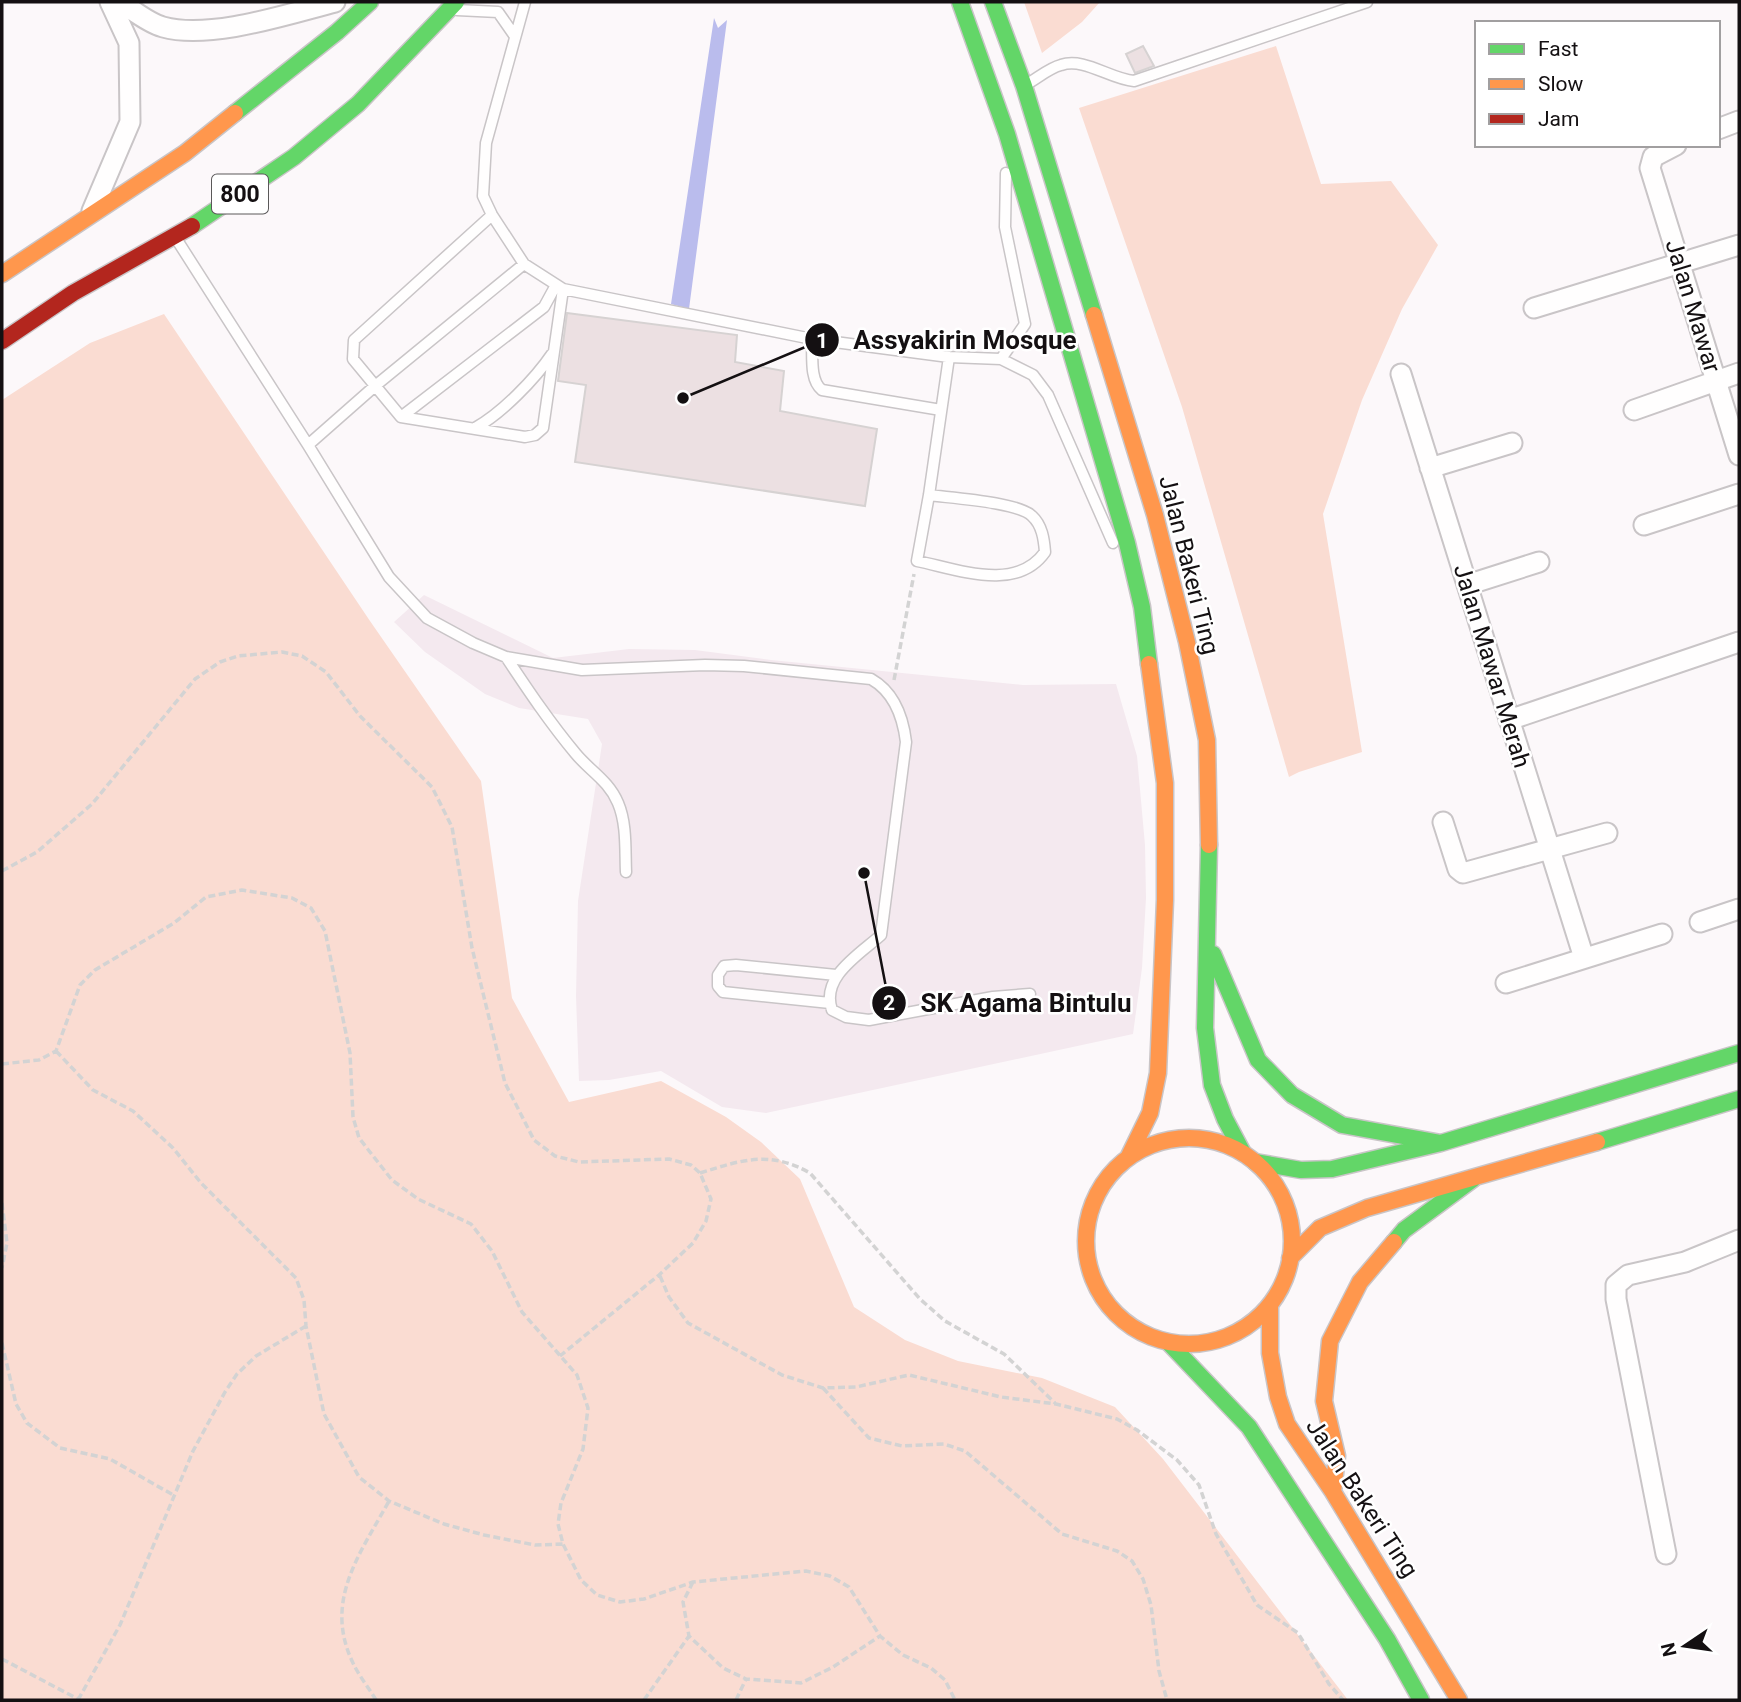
<svg xmlns="http://www.w3.org/2000/svg" width="1741" height="1702" viewBox="0 0 1741 1702" font-family="Roboto,sans-serif">
  <style>
    .built { fill: #f4e9ef }
    .green { fill: #fadcd2 }
    .water { fill: #babced }
    .building { fill: #ece0e2; stroke: #d6d2d2; stroke-width: 2 }
    .lines { fill: none; stroke-linecap: round; stroke-linejoin: round }
    .lane-casing { stroke: #c9c5c7; stroke-width: 13 }
    .street-casing { stroke: #c9c5c7; stroke-width: 23 }
    .fast-casing { stroke: #c9c5c7; stroke-width: 19 }
    .slow-casing { stroke: #c9c5c7; stroke-width: 19 }
    .jam-casing { stroke: #c9c5c7; stroke-width: 19 }
    .path { stroke: #d3d3d3; stroke-width: 3.5; stroke-dasharray: 7 3.5; stroke-linecap: butt }
    .lane { stroke: #fffefe; stroke-width: 10 }
    .street { stroke: #fffefe; stroke-width: 19 }
    .fast { stroke: #63d668; stroke-width: 16 }
    .slow { stroke: #ff974d; stroke-width: 16 }
    .jam { stroke: #b3261e; stroke-width: 16 }
    .labels { text-anchor: middle; stroke-width: 5; stroke-linejoin: round; paint-order: stroke }
    .shield { fill: #fff; stroke: #5a5859; stroke-width: 2 }
    .shield-label { font-size: 23px; font-weight: bold; fill: #141012 }
    .street-label { font-size: 24px; fill: #141012; stroke: #fff }
    .leader { fill: none; stroke: #141012; stroke-width: 2.5 }
    .callout-dot { fill: #141012; stroke: #fff; stroke-width: 2.5 }
    .mark-label { font-size: 21px; text-anchor: middle; font-weight: bold; fill: #fff }
    .callout-label { font-size: 26px; text-anchor: middle; font-weight: bold; fill: #141012; stroke: #fff; stroke-width: 5; stroke-linejoin: round; paint-order: stroke }
  </style>
  <rect width="100%" height="100%" fill="#fcf8fa"/>
  <path class="built" d="M 424,595 L 553,658 L 629,649 L 695,650 L 771,660 L 1023,685 L 1116,684 L 1137,756 L 1145,845 L 1146,898 L 1142,968 L 1133,1034 L 766,1113 L 722,1107 L 661,1071 L 609,1080 L 579,1081 L 576,996 L 578,901 L 602,744 L 588,719 L 519,708 L 485,694 L 425,652 L 394,622 Z"/>
  <path class="green" d="M 1024,2 L 1100,2 L 1082,22 L 1042,53 Z
    M 1276,46 L 1321,184 L 1391,181 L 1438,245 L 1402,309 L 1362,400 L 1323,514 L 1362,752 L 1299,772 L 1289,777 L 1182,407 L 1079,108 Z
    M 164,314 L 370,621 L 481,781 L 512,998 L 569,1102 L 661,1081 L 726,1117 L 761,1142 L 800,1179 L 854,1307 L 905,1340 L 958,1361 L 1042,1378 L 1115,1407 L 1163,1459 L 1348,1700 L 2,1700 L 2,400 L 90,343 Z"/>
  <path class="water" d="M 714,18 L 718,28 L 727,20 L 689,309 L 671,304 Z"/>
  <path class="building" d="M 1143,46 L 1154,66 L 1135,73 L 1126,54 Z
    M 567,313 L 737,335 L 735,362 L 784,371 L 780,411 L 877,429 L 865,506 L 575,462 L 586,385 L 558,381 Z"/>
  <g class="lines">
    <g class="lane-casing">
      <path id="lane" d="M 525,2 L 486,143 L 483,196 L 492,215 L 524,264 L 563,289 L 812,339 L 949,357 L 1001,359 L 1033,375 L 1048,395 L 1113,543
        M 457,10 L 498,12 L 514,35
        M 1027,84 C 1038,78 1049,68 1061,65 C 1084,57 1110,79 1134,81 L 1367,2
        M 492,215 L 354,340 L 353,359 L 401,417 L 525,437 L 535,435 L 543,428 L 563,289
        M 177,240 L 308,445 L 389,577 L 427,618 L 473,643 L 506,657 L 582,670 L 705,665 L 744,666 L 871,679 C 894,692 903,717 906,742 L 881,935 C 860,954 820,977 832,1010 L 846,1017 L 869,1020 L 993,997 L 1030,994
        M 812,339 C 813,354 809,380 822,390 L 941,410
        M 1001,359 L 1025,324 L 1005,227 L 1006,173
        M 401,417 L 544,307 L 556,285
        M 475,428 C 502,413 535,379 552,354
        M 308,445 L 375,386 L 524,264
        M 929,495 C 951,498 1018,502 1032,516 C 1042,525 1044,539 1045,552 C 1016,593 957,569 917,561 L 929,495 L 949,357
        M 506,657 C 528,690 550,723 576,754 C 590,771 609,781 618,803 C 627,824 625,850 626,872
        M 830,1003 L 723,992 L 718,986 L 718,975 L 724,966 L 736,965 L 836,975"/>
    </g>
    <g class="street-casing">
      <path id="street" d="M 120,2 C 133,10 148,23 163,27 C 210,40 288,14 335,2
        M 1718,129 L 1739,121
        M 1676,145 L 1653,157 L 1650,168 L 1739,455
        M 92,211 L 130,122 L 129,43 L 110,2
        M 1534,308 L 1739,245
        M 1401,374 L 1584,958
        M 1634,410 L 1739,373
        M 1430,468 L 1512,443
        M 1644,525 L 1739,494
        M 1467,585 L 1539,562
        M 1509,720 L 1739,642
        M 1443,822 L 1458,869 L 1463,873 L 1607,833
        M 1700,922 L 1739,909
        M 1506,983 L 1662,934
        M 1666,1554 L 1616,1299 L 1616,1285 L 1628,1275 L 1685,1262 L 1739,1240"/>
    </g>
    <g class="fast-casing">
      <path id="fast" d="M 960,2 L 1007,134 L 1127,543 L 1142,607 L 1149,664
        M 993,2 L 1024,86 L 1094,315
        M 235,113 L 337,32 L 370,2
        M 192,226 L 294,157 L 358,104 L 456,2
        M 1209,845 L 1205,1028 L 1212,1085 L 1225,1119 L 1243,1153
        M 1213,954 L 1258,1060 L 1292,1095 L 1342,1125 L 1441,1143
        M 1597,1142 L 1739,1099
        M 1255,1162 L 1301,1170 L 1332,1169 L 1441,1143 L 1739,1053
        M 1394,1242 L 1404,1230 L 1473,1179
        M 1169,1343 L 1249,1427 L 1387,1639 L 1421,1700"/>
    </g>
    <g class="slow-casing">
      <path id="slow" d="M 2,274 L 185,153 L 235,113
        M 1094,315 L 1155,515 L 1187,642 L 1207,740 L 1209,845
        M1086 1241a103 103 0 1 1 206 0a103 103 0 1 1-206 0Z
        M 1129,1156 L 1150,1113 L 1158,1073 L 1165,900 L 1165,783 L 1149,664
        M 1290,1258 L 1320,1228 L 1367,1208 L 1597,1142
        M 1270,1305 L 1270,1353 L 1278,1397 L 1287,1424 L 1333,1492 L 1459,1700
        M 1333,1492 L 1337,1456 L 1324,1401 L 1330,1341 L 1360,1282 L 1394,1242"/>
    </g>
    <g class="jam-casing">
      <path id="jam" d="M 2,341 L 73,293 L 192,226"/>
    </g>
    <path class="path" d="M 894,680 L 914,574
      M 2,871 L 37,852 L 92,804 L 195,679 L 220,662 L 238,656 L 282,652 L 302,656 L 326,672 L 360,716 L 432,787 L 452,827 L 472,948 L 505,1083 L 534,1140 L 555,1156 L 579,1162 L 669,1159 L 691,1165 L 700,1173 L 711,1199 L 706,1221 L 693,1243 L 659,1275 L 560,1356
      M 56,1051 L 93,1090 L 133,1111 L 173,1148 L 201,1183 L 296,1278 L 304,1300 L 306,1326 L 324,1414 L 359,1477 L 389,1501 L 444,1524 L 484,1535 L 535,1545 L 563,1544
      M 2,1064 L 39,1060 L 56,1051 L 80,985 L 95,970 L 174,923 L 206,897 L 242,890 L 292,898 L 311,908 L 325,931 L 350,1053 L 353,1117 L 359,1138 L 392,1180 L 418,1199 L 471,1224 L 492,1251 L 522,1312 L 577,1375 L 588,1408 L 583,1449 L 561,1503 L 558,1524 L 563,1544 L 581,1580 L 597,1595 L 620,1602 L 644,1599 L 693,1582 L 806,1571 L 830,1576 L 849,1587 L 880,1636 L 903,1655 L 931,1668 L 945,1680 L 955,1700
      M 700,1173 C 742,1160 769,1150 810,1173 L 920,1299 L 945,1321 L 1004,1354 L 1055,1403
      M 2,1203 L 7,1243 L 2,1268
      M 660,1276 L 669,1297 L 688,1323 L 782,1375 L 823,1388 L 856,1387 L 909,1375 L 1001,1397 L 1056,1404 L 1117,1419 L 1137,1430 L 1177,1460 L 1199,1485 L 1216,1534 L 1257,1605 L 1298,1633 L 1329,1684 L 1343,1700
      M 2,1343 L 16,1404 L 27,1423 L 60,1448 L 110,1459 L 175,1496
      M 823,1388 L 869,1438 L 902,1446 L 944,1444 L 965,1451 L 1062,1534 L 1117,1551 L 1132,1561 L 1143,1579 L 1151,1605 L 1159,1671 L 1167,1700
      M 693,1582 L 683,1602 L 689,1636 L 723,1668 L 746,1679 L 801,1683 L 833,1667 L 880,1636
      M 2,1659 L 78,1699
      M 78,1700 L 120,1625 L 193,1451 L 225,1392 L 237,1374 L 256,1356 L 306,1326
      M 376,1700 C 369,1688 359,1676 353,1663 C 323,1601 360,1554 389,1501
      M 644,1700 L 689,1636
      M 736,1700 L 746,1679"/>
    <use href="#lane" class="lane"/>
    <use href="#street" class="street"/>
    <use href="#fast" class="fast"/>
    <use href="#slow" class="slow"/>
    <use href="#jam" class="jam"/>
  </g>
  <g class="labels">
    <rect class="shield" x="212" y="174.5" width="56" height="39" rx="5"/>
    <g class="shield-label">
      <text x="240" y="202">800</text>
    </g>
    <g class="street-label">
      <text transform="translate(1693 306) rotate(73)" y="8">Jalan Mawar</text>
      <text transform="translate(1189 565) rotate(76)" y="8">Jalan Bakeri Ting</text>
      <text transform="translate(1492 666) rotate(73)" y="8">Jalan Mawar Merah</text>
      <text transform="translate(1362 1498) rotate(57)" y="8">Jalan Bakeri Ting</text>
    </g>
  </g>
  <path class="leader" d="M683 398L822 340M864 873L889 1003"/>
  <g class="callout-dot">
    <circle cx="683" cy="398" r="7"/>
    <circle cx="864" cy="873" r="7"/>
    <circle cx="822" cy="340" r="18"/>
    <circle cx="889" cy="1003" r="18"/>
  </g>
  <g class="mark-label">
    <text x="822" y="348">1</text>
    <text x="889" y="1010">2</text>
  </g>
  <g class="callout-label">
    <text x="965" y="349">Assyakirin Mosque</text>
    <text x="1026" y="1012">SK Agama Bintulu</text>
  </g>
  <rect width="1741" height="1702" fill="none" stroke="#141012" stroke-width="7"/>
  <rect x="1475" y="21" width="245" height="126" fill="#ffffff" stroke="#a19fa0" stroke-width="2"/>
  <rect x="1489" y="44" width="35" height="10" fill="#63d668" stroke="#a19fa0" stroke-width="2"/>
  <text x="1538" y="56" font-size="21" fill="#141012">Fast</text>
  <rect x="1489" y="79" width="35" height="10" fill="#ff974d" stroke="#a19fa0" stroke-width="2"/>
  <text x="1538" y="91" font-size="21" fill="#141012">Slow</text>
  <rect x="1489" y="114" width="35" height="10" fill="#b3261e" stroke="#a19fa0" stroke-width="2"/>
  <text x="1538" y="126" font-size="21" fill="#141012">Jam</text>
  <g transform="translate(1685 1646) rotate(257)" stroke="#ffffff" stroke-width="5" paint-order="stroke">
  <path d="M0-5L12 26L0 18L-12 26Z" fill="#141012"/>
  <text y="-10" font-size="19" font-weight="bold" text-anchor="middle" fill="#141012">N</text>
  </g>
</svg>
